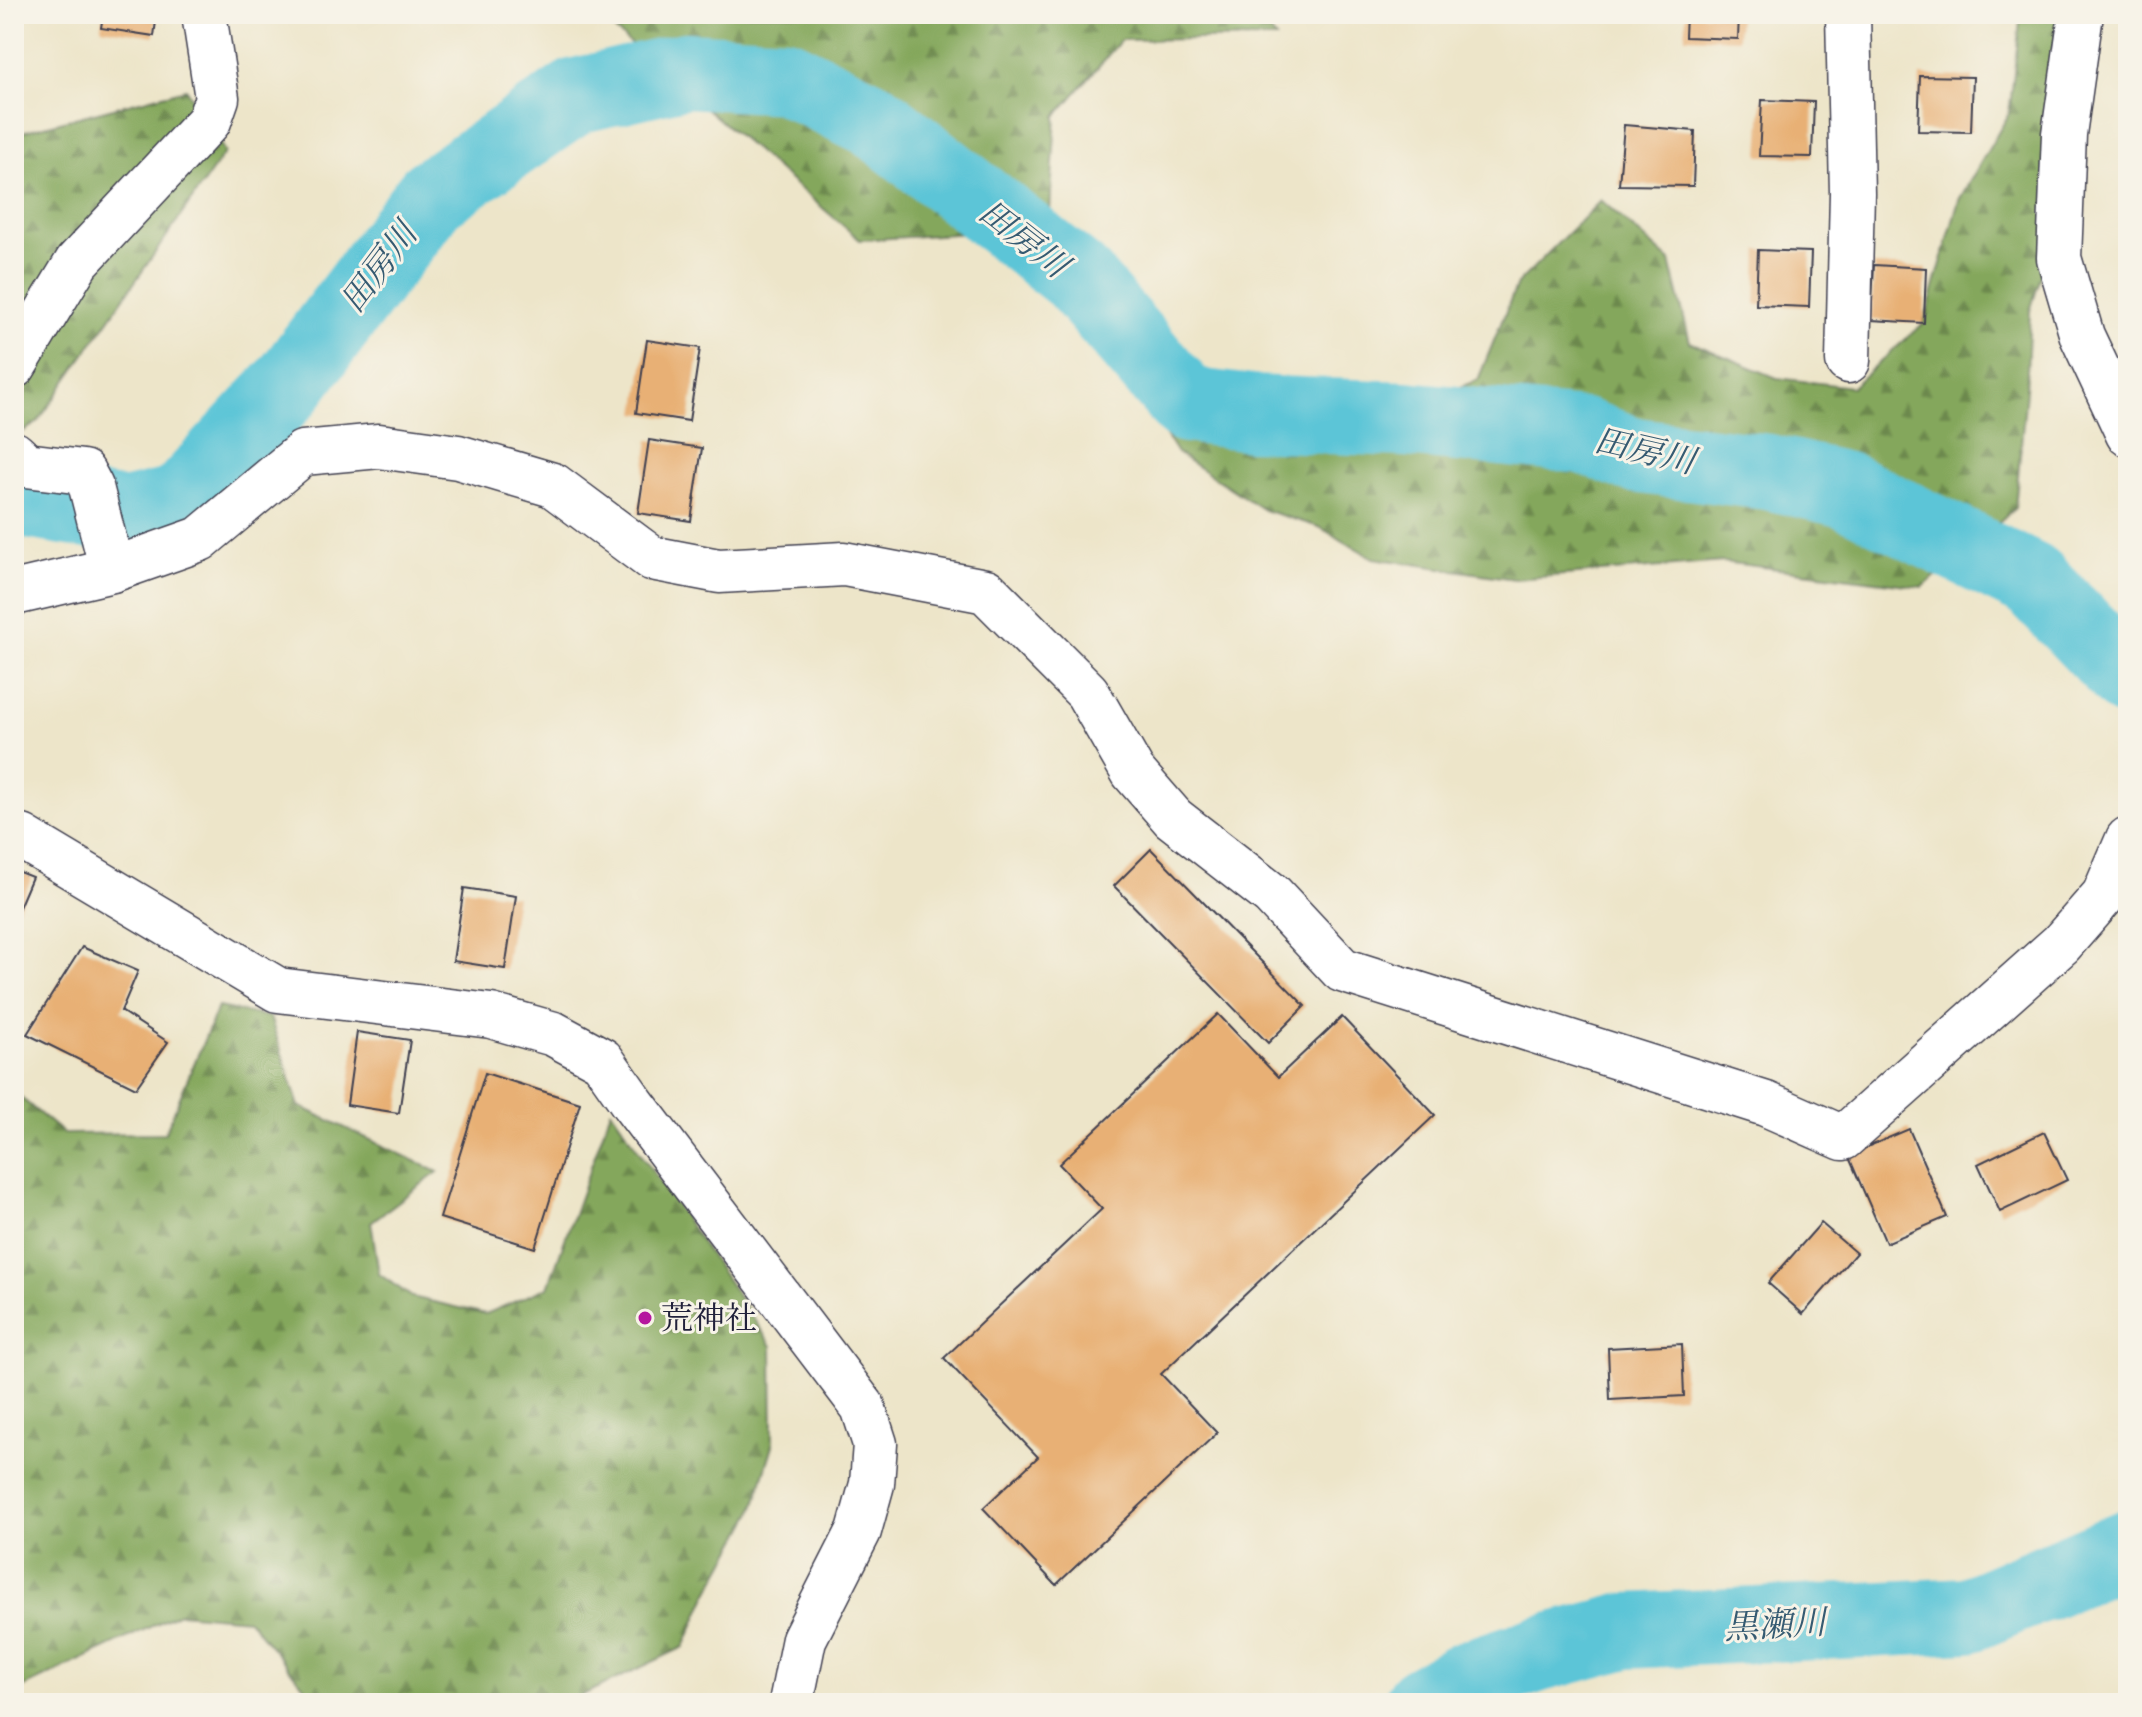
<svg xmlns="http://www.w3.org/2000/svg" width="2142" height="1717" viewBox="0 0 2142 1717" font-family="'Old Standard TT','Noto Serif JP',serif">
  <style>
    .forest { fill: url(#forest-firs); stroke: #53644c; stroke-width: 2 }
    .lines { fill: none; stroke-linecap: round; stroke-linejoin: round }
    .river { stroke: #5cc5d7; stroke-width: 76 }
    .building { fill: #e8b074 }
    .minor-casing { stroke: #403f50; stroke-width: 47 }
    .minor { stroke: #fff; stroke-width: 44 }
    .poi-dot { fill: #b5179e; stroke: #f7f3e8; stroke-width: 3 }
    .labels { text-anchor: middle; stroke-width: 6; stroke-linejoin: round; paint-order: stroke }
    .poi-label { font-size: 32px; fill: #22223b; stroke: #f7f3e8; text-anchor: start }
    .water-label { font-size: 34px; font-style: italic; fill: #365b72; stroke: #f7f3e8 }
  </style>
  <defs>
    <pattern id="forest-firs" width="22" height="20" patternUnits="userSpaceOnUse" patternTransform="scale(2)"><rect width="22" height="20" fill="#84a75c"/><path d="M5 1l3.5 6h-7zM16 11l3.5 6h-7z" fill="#6c884d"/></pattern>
  </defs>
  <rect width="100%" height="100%" fill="#f7f3e8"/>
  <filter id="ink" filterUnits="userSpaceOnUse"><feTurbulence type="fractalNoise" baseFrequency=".0125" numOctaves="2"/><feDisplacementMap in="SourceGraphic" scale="16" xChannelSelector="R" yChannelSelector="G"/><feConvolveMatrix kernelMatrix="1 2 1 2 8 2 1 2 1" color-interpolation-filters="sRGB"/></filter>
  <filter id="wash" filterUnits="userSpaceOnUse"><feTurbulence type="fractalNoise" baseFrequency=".006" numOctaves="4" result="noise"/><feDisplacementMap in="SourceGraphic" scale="32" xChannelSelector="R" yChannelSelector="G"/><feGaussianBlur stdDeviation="1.8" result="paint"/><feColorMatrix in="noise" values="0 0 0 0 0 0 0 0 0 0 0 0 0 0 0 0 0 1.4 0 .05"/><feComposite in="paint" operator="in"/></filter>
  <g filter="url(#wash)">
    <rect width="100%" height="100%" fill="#ede5c9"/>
    <path class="forest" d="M 596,14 L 1257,14 L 1276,38 L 1121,40 L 1056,116 L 1049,228 L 860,240 Z
      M 2021,14 L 2081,14 L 2061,212 L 2030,311 L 2026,391 L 2015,508 L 1923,587 L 1723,562 L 1515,579 L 1373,558 L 1319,527 L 1264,510 L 1177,453 L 1141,397 L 1162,376 L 1384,418 L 1478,380 L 1517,284 L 1601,200 L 1670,261 L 1690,342 L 1777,378 L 1852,387 L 1924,323 L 1959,200 L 2009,114 Z
      M 186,89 L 225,152 L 37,423 L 14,437 L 14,134 Z
      M 218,1007 L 270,1017 L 299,1106 L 438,1172 L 371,1222 L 379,1274 L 412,1297 L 486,1314 L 548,1287 L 611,1110 L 772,1346 L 773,1445 L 752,1514 L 708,1593 L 684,1647 L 566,1703 L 318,1703 L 248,1619 L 179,1613 L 14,1692 L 14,1092 L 64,1134 L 165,1133 Z"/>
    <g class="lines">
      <path class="river" d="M 14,495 L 27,501 L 125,517 L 179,504 L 288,386 L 431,196 L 576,96 L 686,70 L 785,76 L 875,120 L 1076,277 L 1187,405 L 1251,413 L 1406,419 L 1583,436 L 1634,455 L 1768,472 L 1846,490 L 2033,581 L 2128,679
        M 1422,1703 L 1467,1678 L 1539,1654 L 1626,1631 L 1968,1615 L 2128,1547"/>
    </g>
    <g id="blocks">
      <path class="building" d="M 103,14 L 157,14 L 154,36 L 101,28 Z
        M 1686,14 L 1739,14 L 1738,39 L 1685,37 Z
        M 1764,14 L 1817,14 L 1816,19 L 1764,17 Z
        M 1920,76 L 1973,77 L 1971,132 L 1918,131 Z
        M 1762,100 L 1814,102 L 1812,157 L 1759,156 Z
        M 1624,125 L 1695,131 L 1693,186 L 1619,185 Z
        M 1758,250 L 1811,252 L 1809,307 L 1756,305 Z
        M 1874,265 L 1926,268 L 1924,323 L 1871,320 Z
        M 647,340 L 700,348 L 689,421 L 636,413 Z
        M 649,440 L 702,448 L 691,521 L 638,513 Z
        M 1151,849 L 1305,1006 L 1268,1043 L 1114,886 Z
        M 14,870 L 32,877 L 14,919 Z
        M 464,888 L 516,896 L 505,969 L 453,961 Z
        M 82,947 L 138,971 L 121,1011 L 168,1042 L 136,1088 L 27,1034 Z
        M 1218,1014 L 1278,1077 L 1342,1017 L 1435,1115 L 1161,1374 L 1217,1433 L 1056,1585 L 983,1508 L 1038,1457 L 944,1358 L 1102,1209 L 1059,1164 Z
        M 357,1032 L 410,1040 L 399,1113 L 347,1105 Z
        M 485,1073 L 580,1103 L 535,1248 L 440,1218 Z
        M 1909,1129 L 1947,1217 L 1886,1243 L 1848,1155 Z
        M 2044,1132 L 2067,1180 L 2000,1212 L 1978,1164 Z
        M 1821,1223 L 1856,1253 L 1803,1314 L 1768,1283 Z
        M 1682,1344 L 1684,1396 L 1610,1400 L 1608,1348 Z"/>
    </g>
  </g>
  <g filter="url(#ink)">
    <use href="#blocks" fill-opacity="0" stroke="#403f50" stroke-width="2"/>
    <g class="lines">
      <g class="minor-casing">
        <path id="minor" d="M 1848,14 L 1852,193 L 1848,361
          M 2081,14 L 2064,134 L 2059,258 L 2082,336 L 2128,434
          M 14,366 L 77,262 L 209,121 L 217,98 L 204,14
          M 14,454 L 26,465 L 83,472 L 91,487 L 112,570
          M 14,593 L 112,570 L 200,539 L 303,453 L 379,446 L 458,457 L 553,485 L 651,558 L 719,571 L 844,564 L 986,591 L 1087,692 L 1133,772 L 1173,818 L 1272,895 L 1342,970 L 1766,1104 L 1843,1138 L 2061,944 L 2104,895 L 2128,839
          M 14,835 L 22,837 L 278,990 L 491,1016 L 554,1034 L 602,1060 L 633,1104 L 863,1407 L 875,1444 L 872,1484 L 859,1531 L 804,1639 L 791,1703"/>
      </g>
      <use href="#minor" class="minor"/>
    </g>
  </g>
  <circle class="poi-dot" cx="645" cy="1318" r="8"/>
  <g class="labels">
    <g class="poi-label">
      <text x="661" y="1329">荒神社</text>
    </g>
    <g class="water-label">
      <text transform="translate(1024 238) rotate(38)" y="12">田房川</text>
      <text transform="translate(378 267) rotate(-53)" y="12">田房川</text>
      <text transform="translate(1645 450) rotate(13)" y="12">田房川</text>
      <text transform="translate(1775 1624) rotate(-3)" y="12">黒瀬川</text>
    </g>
  </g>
  <rect width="2142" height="1717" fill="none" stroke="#f7f3e8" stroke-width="48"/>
</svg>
